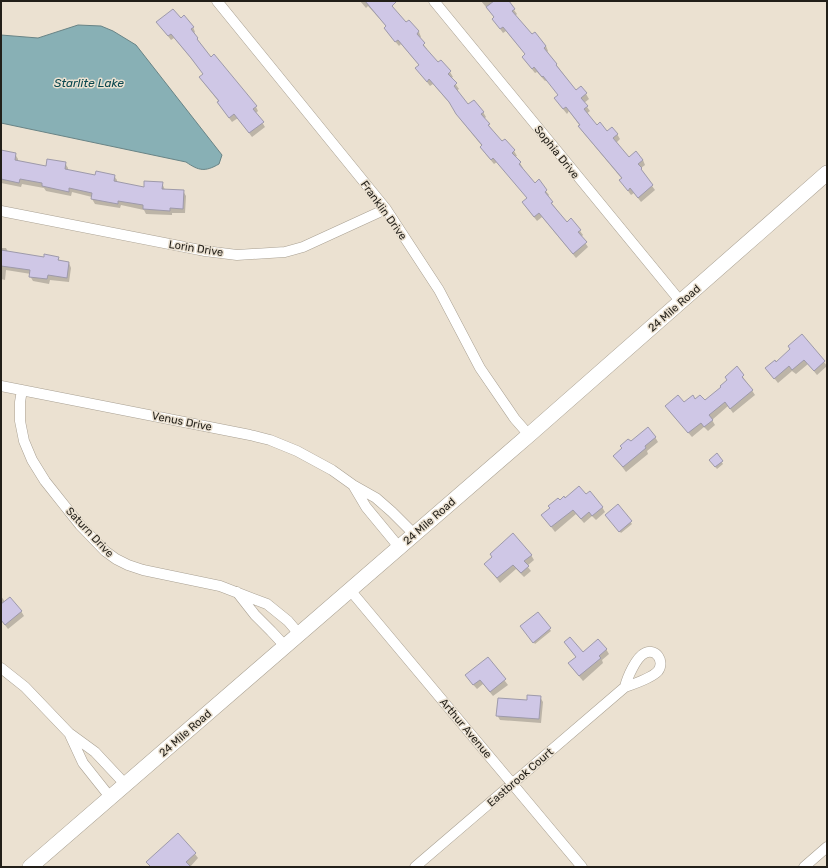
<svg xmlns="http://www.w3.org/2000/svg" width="828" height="868" viewBox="0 0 828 868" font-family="Rubik,sans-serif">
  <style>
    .water { fill: #88b0b5; stroke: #698486 }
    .shadow { fill: #0003 }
    .building { fill: #cfc7e6; stroke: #9e9aaa }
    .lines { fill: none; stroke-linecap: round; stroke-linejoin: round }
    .street-casing { stroke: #a9a092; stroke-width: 11 }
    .secondary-casing { stroke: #a9a092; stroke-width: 16 }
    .street { stroke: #fff; stroke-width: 10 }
    .secondary { stroke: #fff; stroke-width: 15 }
    .labels { text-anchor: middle; stroke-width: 3; stroke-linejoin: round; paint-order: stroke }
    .street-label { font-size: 11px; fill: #221f19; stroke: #ebe1d1 }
    .water-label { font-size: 12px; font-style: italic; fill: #0a474e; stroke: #ebe1d1 }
  </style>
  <rect width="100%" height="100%" fill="#ebe1d1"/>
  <path class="water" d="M 78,25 L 101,26 L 113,31 L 136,45 L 222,155 L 219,164 C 205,172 199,171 186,162 L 1,123 L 1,35 L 38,38 Z"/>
  <path class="shadow" d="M 360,1 L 387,1 L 406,24 L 409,21 L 419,32 L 421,37 L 419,38 L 427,49 L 426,50 L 438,64 L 450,72 L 453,77 L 451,78 L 459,89 L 456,91 L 468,105 L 483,112 L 486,117 L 484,119 L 502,143 L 505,140 L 514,151 L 517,156 L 515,157 L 520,163 L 523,168 L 522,168 L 534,184 L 538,181 L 549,195 L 547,197 L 567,223 L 571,220 L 580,231 L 583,235 L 581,237 L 588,247 L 576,258 L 542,217 L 537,221 L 523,203 L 528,199 L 497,162 L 494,164 L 484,152 L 481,147 L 482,146 L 460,119 L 453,107 L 433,84 L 430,86 L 420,73 L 420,66 L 401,44 L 399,46 L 388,33 L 385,28 L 387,27 L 368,6 L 366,8 Z
    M 481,1 L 507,1 L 517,14 L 515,16 L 532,36 L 546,46 L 548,51 L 547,52 L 576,91 L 581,87 L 586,94 L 589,99 L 584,103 L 590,111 L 586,114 L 597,126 L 607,132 L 617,134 L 620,139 L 616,143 L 628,158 L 643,160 L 645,165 L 641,168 L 643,174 L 655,190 L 641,202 L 634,193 L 631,195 L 620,180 L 622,179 L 582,131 L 580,126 L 569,111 L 567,114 L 558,103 L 559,95 L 547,80 L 545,81 L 537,72 L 535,73 L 526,62 L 523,57 L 526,55 L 506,31 L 503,33 L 493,19 L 495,18 Z
    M 181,19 L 193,27 L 195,32 L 193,34 L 211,58 L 256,107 L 258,111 L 256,113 L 265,127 L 252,137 L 238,118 L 232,122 L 221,107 L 218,103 L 219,102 L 203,82 L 200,78 L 204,75 L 195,63 L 174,38 L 171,40 L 157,22 Z
    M 1,151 L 15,154 L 18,159 L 18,161 L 47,167 L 65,163 L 68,168 L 68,170 L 96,176 L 114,176 L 117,180 L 117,183 L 145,188 L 162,183 L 165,190 L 183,191 L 186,196 L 185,213 L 172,213 L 172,215 L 146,214 L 144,210 L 121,205 L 120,208 L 95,204 L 92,199 L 92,197 L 72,192 L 71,196 L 46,191 L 44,188 L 22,184 L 21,187 L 1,183 Z
    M 1,248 L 6,248 L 8,252 L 44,258 L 58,257 L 60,262 L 69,263 L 71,268 L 69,282 L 50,280 L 49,284 L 33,281 L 30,276 L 31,274 L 6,270 L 5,280 L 1,279 Z
    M 791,350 L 824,362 L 827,366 L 817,375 L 808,364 L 796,374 L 792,371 L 778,383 L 766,368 L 776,363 Z
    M 737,368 L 755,395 L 733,413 L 728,406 L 712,420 L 715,425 L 708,431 L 704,427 L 692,437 L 669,411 L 684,404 L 695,400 L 704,402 L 722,388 Z
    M 655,437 L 658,442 L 647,451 L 648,454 L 626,472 L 614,456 L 630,442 Z
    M 717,455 L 723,464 L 717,469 L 711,462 Z
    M 586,496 L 602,507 L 605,512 L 596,520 L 592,516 L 584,523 L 576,514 L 555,532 L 543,516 L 560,501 L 565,499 Z
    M 618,506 L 632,524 L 621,533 L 607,517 Z
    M 531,555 L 534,560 L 527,566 L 531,571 L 524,577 L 516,569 L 500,583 L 485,564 Z
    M 1,596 L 5,602 L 21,611 L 24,616 L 8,629 L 1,620 Z
    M 538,613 L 551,631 L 535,644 L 523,628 Z
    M 565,642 L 583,653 L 606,649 L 609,654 L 602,660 L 603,663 L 583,681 L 569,664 L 577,658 Z
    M 487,658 L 508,685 L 493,696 L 483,684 L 477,689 L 469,680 Z
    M 540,697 L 543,702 L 541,723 L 500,720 L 497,715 L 527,701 Z
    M 195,854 L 198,858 L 190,867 L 151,867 L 148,862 Z"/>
  <path class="building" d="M 365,1 L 397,1 L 392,6 L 406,22 L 409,20 L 419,31 L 417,34 L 425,43 L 423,45 L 438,62 L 441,60 L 451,71 L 448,74 L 457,83 L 454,86 L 468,104 L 474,100 L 484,112 L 481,114 L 490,124 L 488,125 L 502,141 L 505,139 L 515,150 L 512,153 L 521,162 L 519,164 L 535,183 L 539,179 L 547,190 L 545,192 L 553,202 L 551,203 L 567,222 L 571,218 L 581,230 L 578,232 L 587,242 L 573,254 L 539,213 L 534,217 L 522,202 L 527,198 L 493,158 L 491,160 L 480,147 L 482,145 L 456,114 L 449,102 L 429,79 L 427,82 L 415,68 L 419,65 L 398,40 L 395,42 L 384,28 L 386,26 Z
    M 494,1 L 509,1 L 515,9 L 512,11 L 532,34 L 535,32 L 546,46 L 544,48 L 557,64 L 556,65 L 576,90 L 581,86 L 587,93 L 581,98 L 588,106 L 584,109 L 597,125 L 600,122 L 607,131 L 612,127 L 618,134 L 613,138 L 629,157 L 636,151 L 643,160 L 638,164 L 642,168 L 641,169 L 653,185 L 638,198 L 630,188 L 628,191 L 619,180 L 622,178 L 578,126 L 580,125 L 566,107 L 563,109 L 554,98 L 558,95 L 543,76 L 542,77 L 534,67 L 532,69 L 522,57 L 525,54 L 503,27 L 500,29 L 492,19 L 494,17 L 486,7 Z
    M 173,9 L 181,18 L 184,15 L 194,27 L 191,29 L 198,38 L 197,39 L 211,57 L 214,54 L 257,106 L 253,109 L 264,122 L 249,133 L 234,114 L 229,118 L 217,102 L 219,101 L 199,77 L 203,74 L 191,58 L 171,34 L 168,36 L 156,22 Z
    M 1,150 L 16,153 L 15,160 L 46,166 L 47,159 L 66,162 L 65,169 L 95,175 L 96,171 L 115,175 L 114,181 L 144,187 L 144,181 L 163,182 L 162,189 L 184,190 L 183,209 L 170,208 L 170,211 L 143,209 L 143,205 L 118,201 L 118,204 L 91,199 L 92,193 L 69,188 L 69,192 L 42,186 L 42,183 L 20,179 L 19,183 L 1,179 Z
    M 1,250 L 44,257 L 44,254 L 59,257 L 58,260 L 69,262 L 67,278 L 48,275 L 47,279 L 29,277 L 30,270 L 1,266 Z
    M 802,334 L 825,361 L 814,371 L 804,360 L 792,370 L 789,366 L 774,379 L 765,368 L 775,360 L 776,362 L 790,349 L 788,346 Z
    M 737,366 L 744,375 L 742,377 L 753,390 L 730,409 L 725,402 L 709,415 L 713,420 L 704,427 L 701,423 L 688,433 L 665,406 L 678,395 L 684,402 L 693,395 L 695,399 L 700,395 L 705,400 L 721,387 L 720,386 L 727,380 L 725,377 Z
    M 648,427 L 656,437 L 645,446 L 646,448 L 623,467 L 613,456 L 622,448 L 620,446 L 628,439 L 631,441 Z
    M 717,453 L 723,461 L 715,467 L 709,460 Z
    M 579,486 L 586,494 L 590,491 L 603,507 L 592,516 L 589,512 L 581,519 L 573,510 L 551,527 L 541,515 L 550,508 L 548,506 L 558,498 L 560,500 L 564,496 L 565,498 Z
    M 618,504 L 632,521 L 619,532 L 605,515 Z
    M 513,533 L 532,555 L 524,561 L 529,566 L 521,573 L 513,565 L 497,578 L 484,564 L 492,557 L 490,554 Z
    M 10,597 L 22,611 L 5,625 L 1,620 L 1,604 Z
    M 538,612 L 551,628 L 533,643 L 520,626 Z
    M 570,637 L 583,652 L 598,639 L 607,649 L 599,656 L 601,658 L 579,676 L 568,663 L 576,657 L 564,642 Z
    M 488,657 L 506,679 L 490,692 L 480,680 L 473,685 L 465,675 Z
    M 527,695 L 541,696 L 539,719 L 496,716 L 498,698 L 527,700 Z
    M 178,833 L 196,853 L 186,862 L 191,867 L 151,867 L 146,862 Z"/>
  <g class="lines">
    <g class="street-casing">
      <path id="street" d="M 217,1 L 386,209 L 439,290 L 480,368 L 515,419 L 529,435
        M 434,1 L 681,302
        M 1,211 L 205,251 L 237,255 L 285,252 L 303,247 L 386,209
        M 1,386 L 250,435 L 270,440 L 297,451 L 332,470 L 353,485 L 376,498 L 392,512 L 414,534
        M 22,390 L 20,402 L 20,421 L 24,441 L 32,460 L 45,481 L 80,525 L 105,551 L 116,559 L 128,565 L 143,570 L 220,586 L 267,604 L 288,621 L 299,634
        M 353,485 L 366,507 L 399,547
        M 350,590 L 582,867
        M 237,592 L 255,615 L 271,631 L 285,646
        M 1,668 L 25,687 L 69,733 L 95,752 L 125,784
        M 70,735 L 83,763 L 110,797
        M 415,867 L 625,687 C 634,684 652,678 658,671 C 665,661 656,648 645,653 C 636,657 627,678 625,687
        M 804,867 L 827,847"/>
    </g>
    <g class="secondary-casing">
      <path id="secondary" d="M 30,867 L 529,435 L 827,173"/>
    </g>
    <use href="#street" class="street"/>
    <use href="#secondary" class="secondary"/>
  </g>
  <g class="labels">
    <g class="street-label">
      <text transform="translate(557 152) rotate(51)" y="4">Sophia Drive</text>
      <text transform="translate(384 210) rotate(54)" y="4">Franklin Drive</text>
      <text transform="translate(196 248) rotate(9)" y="4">Lorin Drive</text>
      <text transform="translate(674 308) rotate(-41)" y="4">24 Mile Road</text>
      <text transform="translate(182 421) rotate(11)" y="4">Venus Drive</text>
      <text transform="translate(429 521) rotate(-41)" y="4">24 Mile Road</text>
      <text transform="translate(90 532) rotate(47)" y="4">Saturn Drive</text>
      <text transform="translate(466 728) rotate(50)" y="4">Arthur Avenue</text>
      <text transform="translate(185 733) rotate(-41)" y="4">24 Mile Road</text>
      <text transform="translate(520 777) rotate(-41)" y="4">Eastbrook Court</text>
    </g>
    <g class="water-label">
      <text x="89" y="87">Starlite Lake</text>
    </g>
  </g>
  <rect width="828" height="868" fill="none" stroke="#221f19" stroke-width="4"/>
</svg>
